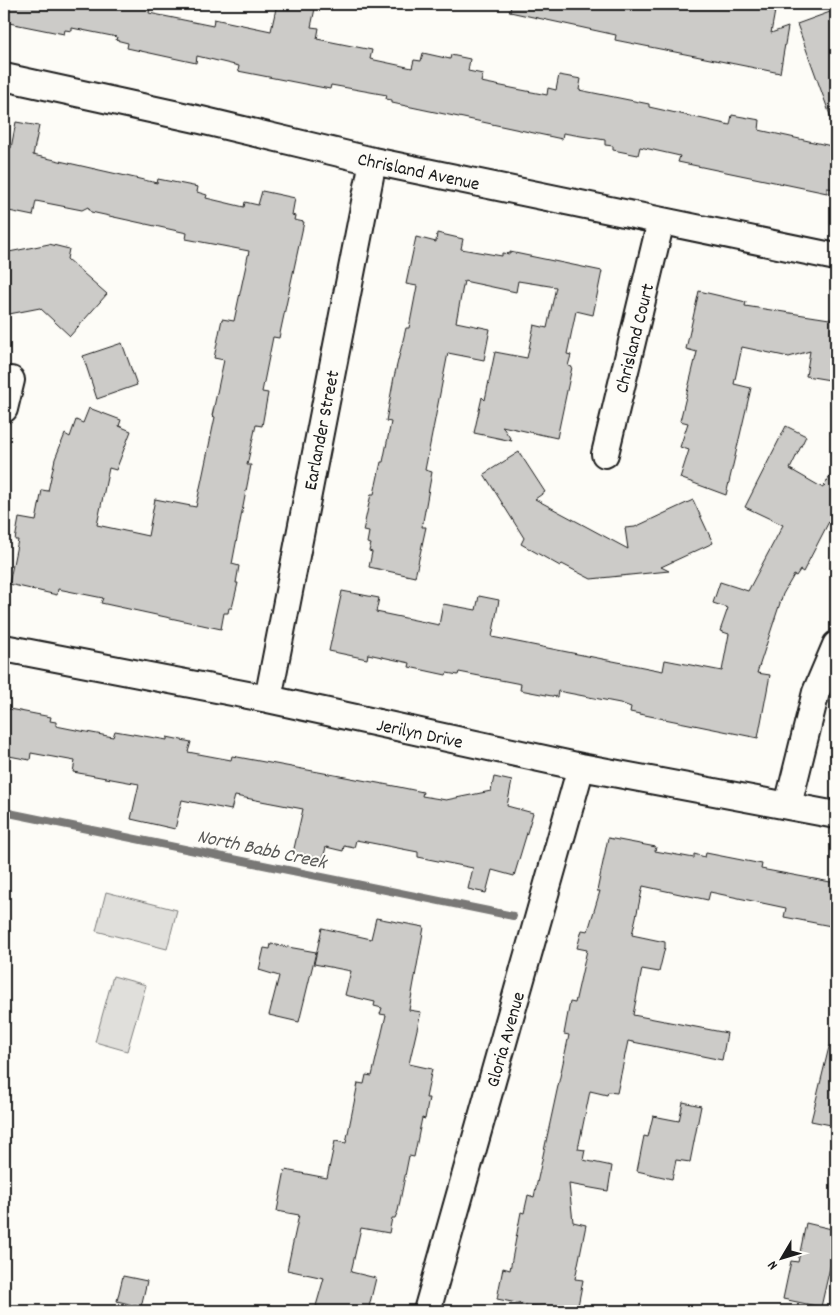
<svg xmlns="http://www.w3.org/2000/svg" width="840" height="1315" viewBox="0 0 840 1315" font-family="Dekko,sans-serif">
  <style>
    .green { fill: #e0dfdb; stroke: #7e7e7c }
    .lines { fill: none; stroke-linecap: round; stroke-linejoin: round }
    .stream { stroke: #797876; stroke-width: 8 }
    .building { fill: #cccbc8; stroke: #1c1c1c }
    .street-casing { stroke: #1c1c1c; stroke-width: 30 }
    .street { stroke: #fdfcf7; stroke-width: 26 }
    .labels { text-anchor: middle; stroke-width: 4; stroke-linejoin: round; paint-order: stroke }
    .street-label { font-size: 19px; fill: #1c1c1c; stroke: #fdfcf7 }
    .water-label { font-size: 20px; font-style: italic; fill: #5a5a58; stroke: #fdfcf7 }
  </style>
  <rect width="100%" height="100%" fill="#fdfcf7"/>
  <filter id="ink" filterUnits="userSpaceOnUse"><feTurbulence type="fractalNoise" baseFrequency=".02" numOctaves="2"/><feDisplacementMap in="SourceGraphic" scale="10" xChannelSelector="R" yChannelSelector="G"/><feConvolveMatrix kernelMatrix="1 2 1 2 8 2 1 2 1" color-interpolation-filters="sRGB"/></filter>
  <g filter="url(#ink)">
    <path class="green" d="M 106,892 L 177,910 L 167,949 L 96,931 Z
      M 113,976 L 146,985 L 127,1051 L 95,1042 Z"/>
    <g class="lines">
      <path class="stream" d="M 4,812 L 513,916"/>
    </g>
    <path class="building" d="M 4,4 L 147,4 L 146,8 L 150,8 L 149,13 L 213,26 L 214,19 L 271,31 L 277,4 L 316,4 L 311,27 L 319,28 L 317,39 L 372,50 L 370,59 L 412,68 L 414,60 L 421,61 L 423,53 L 450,59 L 451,55 L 470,59 L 468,71 L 483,74 L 481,82 L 547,95 L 548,88 L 556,90 L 559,75 L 581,79 L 579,90 L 649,104 L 649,107 L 730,125 L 732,115 L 760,120 L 759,130 L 836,147 L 836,189 L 827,188 L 827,193 L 678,162 L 680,156 L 640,147 L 638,155 L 613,150 L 613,146 L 605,145 L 605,140 L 563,133 L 562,139 L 473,120 L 392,103 L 392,100 L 386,99 L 387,95 L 331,85 L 330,89 L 238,71 L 239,66 L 197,56 L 196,63 L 127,48 L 128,43 L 116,40 L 117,37 L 72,28 L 72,31 L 65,30 L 64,34 L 4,22 Z
      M 511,4 L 733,4 L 775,11 L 771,33 L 788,27 L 780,73 L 615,40 L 616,35 L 510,12 Z
      M 830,12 L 836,28 L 836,126 L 834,126 L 797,24 Z
      M 16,122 L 39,126 L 33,155 L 157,183 L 158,179 L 198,187 L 197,192 L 207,195 L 206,198 L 244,207 L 245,202 L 258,205 L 262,191 L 295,198 L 292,215 L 295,216 L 294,220 L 304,222 L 279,338 L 273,337 L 262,392 L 268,393 L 262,426 L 256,425 L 247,465 L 251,465 L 232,564 L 239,566 L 236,583 L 238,583 L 232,608 L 229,608 L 228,613 L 224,613 L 221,629 L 101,603 L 103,598 L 58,589 L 57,595 L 9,584 L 18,540 L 15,540 L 19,518 L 36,521 L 42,490 L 48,491 L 55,459 L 65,434 L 70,437 L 76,420 L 83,423 L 89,408 L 121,420 L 119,426 L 131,431 L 116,470 L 109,468 L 97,525 L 148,536 L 155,499 L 196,507 L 215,417 L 212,416 L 224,360 L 214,358 L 222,319 L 234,321 L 249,251 L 186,239 L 187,233 L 91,212 L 88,207 L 82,210 L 36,201 L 33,216 L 4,210 L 4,147 L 11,148 Z
      M 437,233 L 463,239 L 461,249 L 502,256 L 502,253 L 510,254 L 510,252 L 602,271 L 593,315 L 576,311 L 567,354 L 571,355 L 568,366 L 572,367 L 557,438 L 502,426 L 512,441 L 474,433 L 482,397 L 485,400 L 495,352 L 527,358 L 534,325 L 547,328 L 556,287 L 518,281 L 516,292 L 464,281 L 456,322 L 490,329 L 484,360 L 448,353 L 425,470 L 432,472 L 422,527 L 426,527 L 415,577 L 369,567 L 372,552 L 369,551 L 371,544 L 367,543 L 369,532 L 363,531 L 371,494 L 374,494 L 381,462 L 383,462 L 391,422 L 386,421 L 394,377 L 406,328 L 409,328 L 417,286 L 406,284 L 416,237 L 436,242 Z
      M 49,244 L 69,249 L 67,259 L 107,294 L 70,336 L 40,308 L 4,315 L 4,253 Z
      M 699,291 L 746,302 L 745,306 L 836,320 L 836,381 L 806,376 L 810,351 L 789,357 L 742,347 L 734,384 L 751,388 L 726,495 L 680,478 L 689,450 L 680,447 L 688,423 L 680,421 L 697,352 L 686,349 Z
      M 122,343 L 137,385 L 97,399 L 83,356 Z
      M 786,426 L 806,436 L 790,469 L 823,488 L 836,466 L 836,508 L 803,572 L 800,570 L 796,576 L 794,575 L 783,594 L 757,673 L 770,675 L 758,738 L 630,712 L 631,707 L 620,703 L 558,691 L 557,697 L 520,690 L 521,684 L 459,672 L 458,675 L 447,673 L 446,675 L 409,667 L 410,663 L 368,654 L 367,659 L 329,651 L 342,591 L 379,598 L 376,612 L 439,625 L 443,604 L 476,610 L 479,596 L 499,600 L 492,637 L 663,671 L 665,660 L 722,671 L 729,634 L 720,631 L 728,608 L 713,603 L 720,582 L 748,591 L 783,525 L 745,507 Z
      M 519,452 L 545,492 L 535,499 L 628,549 L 625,528 L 635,527 L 693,500 L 713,543 L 661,567 L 669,571 L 591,579 L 562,564 L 560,566 L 521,544 L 524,538 L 484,474 Z
      M 4,708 L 51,717 L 50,721 L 56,722 L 56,726 L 71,729 L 113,737 L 115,731 L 167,740 L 167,737 L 191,742 L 188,752 L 231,760 L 232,756 L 394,786 L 423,792 L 422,796 L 446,800 L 491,791 L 494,777 L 512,781 L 507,806 L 533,813 L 514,876 L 492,870 L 486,893 L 468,889 L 473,868 L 418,857 L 418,852 L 356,840 L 354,848 L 344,846 L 343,851 L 326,847 L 323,859 L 293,853 L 303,809 L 235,796 L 231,810 L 182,800 L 175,829 L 131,819 L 139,784 L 73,772 L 75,761 L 31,753 L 30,760 L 4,755 Z
      M 608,838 L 656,847 L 655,851 L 694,858 L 694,854 L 705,857 L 706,853 L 762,864 L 761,869 L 836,883 L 836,898 L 831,926 L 784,917 L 786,908 L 710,892 L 708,900 L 643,886 L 632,935 L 665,942 L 665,947 L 659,972 L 642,969 L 633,1015 L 727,1033 L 722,1060 L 628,1041 L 617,1093 L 608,1092 L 607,1095 L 590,1091 L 578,1149 L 585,1150 L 583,1160 L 612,1166 L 608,1191 L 569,1184 L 573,1222 L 586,1225 L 575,1279 L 583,1280 L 577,1311 L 557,1311 L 497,1299 L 503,1268 L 510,1270 L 521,1212 L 524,1213 L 528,1195 L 534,1197 L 569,1035 L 564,1034 L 570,1002 L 575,1003 L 587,950 L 577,948 L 582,930 L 588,931 L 600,891 L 597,891 Z
      M 376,918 L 424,927 L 409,1010 L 421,1012 L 409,1064 L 432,1069 L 426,1098 L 429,1098 L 425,1119 L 422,1118 L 414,1157 L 409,1156 L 398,1211 L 395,1218 L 392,1218 L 389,1233 L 361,1228 L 351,1272 L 376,1278 L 368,1311 L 336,1311 L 316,1306 L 324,1278 L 287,1270 L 299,1215 L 277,1211 L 285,1170 L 327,1178 L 335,1141 L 346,1143 L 358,1083 L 364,1084 L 366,1075 L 372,1076 L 386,1015 L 380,1014 L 382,1008 L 374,1006 L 375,1002 L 345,995 L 351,971 L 314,964 L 322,928 L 371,939 Z
      M 271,944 L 316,952 L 299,1022 L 269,1015 L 279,976 L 259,970 L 264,948 L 270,949 Z
      M 829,1047 L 836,1048 L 836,1126 L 811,1121 Z
      M 683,1102 L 701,1106 L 690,1162 L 676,1160 L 672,1179 L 637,1171 L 644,1136 L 648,1137 L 653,1116 L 679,1121 Z
      M 806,1223 L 836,1230 L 836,1265 L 831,1263 L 821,1307 L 783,1299 L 791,1261 L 798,1262 Z
      M 123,1276 L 147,1281 L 141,1307 L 117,1301 Z"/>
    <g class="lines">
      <g class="street-casing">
        <path id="street" d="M 4,77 L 201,120 L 373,161 L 836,257
          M 4,409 L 11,380
          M 605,454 L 661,221
          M 4,648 L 268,699 L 581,767 L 836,815
          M 268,699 L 373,161
          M 788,805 L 816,692 L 836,645
          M 427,1311 L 581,767"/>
      </g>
      <use href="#street" class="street"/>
    </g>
  </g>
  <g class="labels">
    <g class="street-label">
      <text transform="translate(419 170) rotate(12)" y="7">Chrisland Avenue</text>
      <text transform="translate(633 338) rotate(-76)" y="7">Chrisland Court</text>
      <text transform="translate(320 430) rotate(-79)" y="7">Earlander Street</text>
      <text transform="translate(420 732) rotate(12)" y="7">Jerilyn Drive</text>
      <text transform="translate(504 1039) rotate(-74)" y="7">Gloria Avenue</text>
    </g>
    <g class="water-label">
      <text transform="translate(262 848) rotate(12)" y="7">North Babb Creek</text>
    </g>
  </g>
  <rect width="840" height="1315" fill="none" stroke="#fdfcf7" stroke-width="20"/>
  <rect x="10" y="10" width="820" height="1295" fill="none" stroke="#1c1c1c" stroke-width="2" filter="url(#ink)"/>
  <g transform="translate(782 1258) rotate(232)" stroke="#fdfcf7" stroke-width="4" paint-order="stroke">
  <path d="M0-4L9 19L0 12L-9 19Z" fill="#1c1c1c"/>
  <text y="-8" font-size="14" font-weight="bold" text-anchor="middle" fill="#1c1c1c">N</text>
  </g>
</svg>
